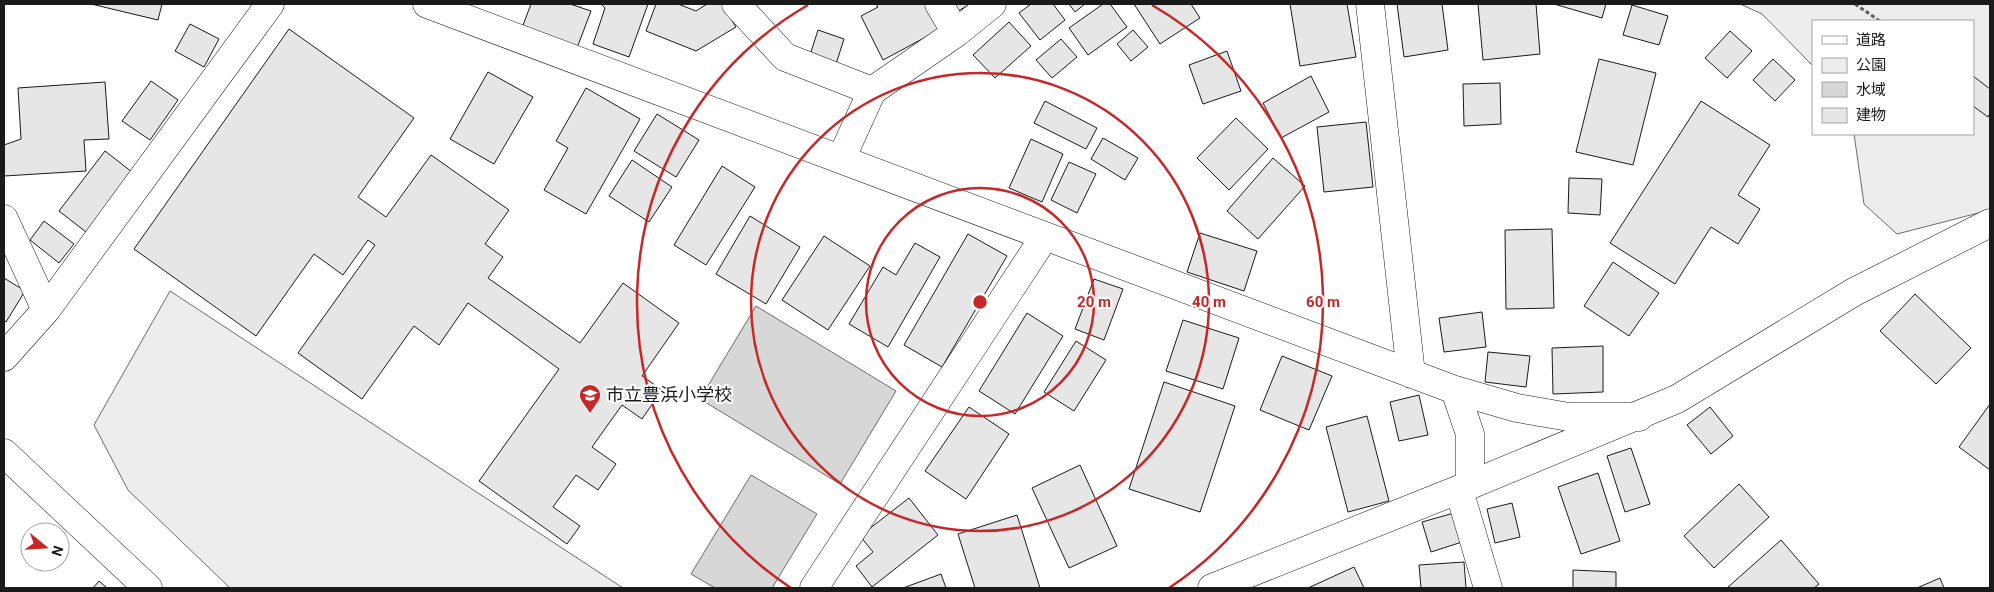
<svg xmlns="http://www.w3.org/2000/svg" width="1994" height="592" viewBox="0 0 1994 592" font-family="Roboto,'Noto Sans JP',sans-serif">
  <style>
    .green { fill: #ededed; stroke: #6a6a6a }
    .water { fill: #d7d7d7; stroke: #6a6a6a }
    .building { fill: #e6e6e6; stroke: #1a1a1a }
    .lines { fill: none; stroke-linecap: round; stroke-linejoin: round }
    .minor-casing { stroke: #1a1a1a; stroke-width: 29 }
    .path { stroke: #5f5f5f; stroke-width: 3; stroke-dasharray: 4 2.5; stroke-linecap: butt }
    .minor { stroke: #fff; stroke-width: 28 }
    .ring { fill: none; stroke: #c62828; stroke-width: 2.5 }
    .labels { text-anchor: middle; stroke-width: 4; stroke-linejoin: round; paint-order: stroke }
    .poi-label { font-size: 18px; fill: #1a1a1a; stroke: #fff; text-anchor: start }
    .centre { fill: #c62828; stroke: #fff; stroke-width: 2.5 }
    .ring-label { font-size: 15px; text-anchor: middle; font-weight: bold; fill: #c62828; stroke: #fff; stroke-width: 4; stroke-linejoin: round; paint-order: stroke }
  </style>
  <rect width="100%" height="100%" fill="#fff"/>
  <path class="green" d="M 1740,4 L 1990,4 L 1990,210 L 1897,234 L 1864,204 L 1854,134 L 1973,134 L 1973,21 L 1813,21 L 1813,66 L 1762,14 Z
    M 170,291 L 623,588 L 230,588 L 128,490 L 94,425 Z"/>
  <path class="water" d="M 756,306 L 896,391 L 840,484 L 700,399 Z
    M 751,475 L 817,514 L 772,588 L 715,588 L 691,574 Z"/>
  <path class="building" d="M 91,4 L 162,4 L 158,20 Z
    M 531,4 L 570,4 L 591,11 L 577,48 L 522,28 Z
    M 601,4 L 648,4 L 629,57 L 593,44 L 605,8 Z
    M 656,4 L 678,4 L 696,11 L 707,4 L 722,4 L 736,27 L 696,51 L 646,31 Z
    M 876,4 L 925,4 L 939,30 L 883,60 L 861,16 L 878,7 Z
    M 949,4 L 970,4 L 955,13 Z
    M 1031,4 L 1053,4 L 1065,20 L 1040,40 L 1019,13 Z
    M 1069,4 L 1085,4 L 1075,12 Z
    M 1103,4 L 1110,4 L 1127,27 L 1088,55 L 1069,28 Z
    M 1134,4 L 1191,4 L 1200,18 L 1160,44 Z
    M 1290,4 L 1347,4 L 1356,57 L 1300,66 Z
    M 1397,4 L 1442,4 L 1448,50 L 1404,57 Z
    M 1478,4 L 1536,4 L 1540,54 L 1483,60 Z
    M 1554,4 L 1606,4 L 1602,18 Z
    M 1632,5 L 1668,16 L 1659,45 L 1623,35 Z
    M 1009,22 L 1031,46 L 995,78 L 973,55 Z
    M 190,24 L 219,39 L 204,67 L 175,51 Z
    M 289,29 L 414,118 L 358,197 L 386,217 L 431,155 L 509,210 L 485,244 L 503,257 L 488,278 L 580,343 L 623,283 L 679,323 L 642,376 L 662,390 L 642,419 L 622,405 L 592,447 L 616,464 L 598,490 L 576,475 L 553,507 L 580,526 L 567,544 L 479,481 L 559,369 L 468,303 L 439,345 L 414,326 L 362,399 L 298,353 L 375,245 L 368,240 L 343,275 L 314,254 L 256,336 L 134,249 Z
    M 818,30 L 844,39 L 836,64 L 810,55 Z
    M 1133,30 L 1148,47 L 1131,61 L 1117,44 Z
    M 1730,31 L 1752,51 L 1727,78 L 1705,58 Z
    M 1061,39 L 1077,57 L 1052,78 L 1036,60 Z
    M 1227,51 L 1241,91 L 1203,104 L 1189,65 Z
    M 1599,59 L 1656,73 L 1633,165 L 1576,152 Z
    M 1773,59 L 1795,80 L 1775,101 L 1753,80 Z
    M 488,72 L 533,97 L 494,164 L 450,139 Z
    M 1311,76 L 1329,112 L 1281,138 L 1263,103 Z
    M 1973,76 L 1990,89 L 1990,113 L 1988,117 L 1973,106 Z
    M 151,81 L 178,100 L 150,140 L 122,121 Z
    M 105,82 L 109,139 L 84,140 L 86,171 L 4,176 L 4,145 L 21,139 L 18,88 Z
    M 1500,83 L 1501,124 L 1464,126 L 1463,84 Z
    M 586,88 L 640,119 L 586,214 L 544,190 L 568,148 L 556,141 Z
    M 1045,101 L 1097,128 L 1086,149 L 1034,123 Z
    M 1701,101 L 1770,145 L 1738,195 L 1760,209 L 1738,244 L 1711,227 L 1675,284 L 1610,243 Z
    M 657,114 L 699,140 L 676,177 L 634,151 Z
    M 1236,118 L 1268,149 L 1229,190 L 1197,158 Z
    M 1366,122 L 1373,187 L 1324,192 L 1317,127 Z
    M 1103,138 L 1138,158 L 1125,180 L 1091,159 Z
    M 1031,139 L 1063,154 L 1042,202 L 1009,188 Z
    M 105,151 L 132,172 L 86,232 L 59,211 Z
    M 1273,158 L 1305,186 L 1258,239 L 1227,211 Z
    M 632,160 L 672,187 L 649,222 L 609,196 Z
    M 1069,162 L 1096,174 L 1077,213 L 1051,200 Z
    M 722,166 L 755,187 L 706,265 L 674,245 Z
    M 1569,178 L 1602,179 L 1600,215 L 1568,213 Z
    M 750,216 L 800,247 L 766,304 L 716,274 Z
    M 44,221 L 74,244 L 59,263 L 30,240 Z
    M 1552,229 L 1554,308 L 1506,309 L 1505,230 Z
    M 1200,233 L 1257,251 L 1244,291 L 1187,272 Z
    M 968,234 L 1007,256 L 942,367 L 904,345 Z
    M 824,236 L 870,266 L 828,330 L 782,300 Z
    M 915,243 L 940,257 L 888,347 L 849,324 L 883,267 L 896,275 Z
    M 1613,262 L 1659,293 L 1629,336 L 1584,306 Z
    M 4,278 L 25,291 L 6,322 L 4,320 Z
    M 1094,279 L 1123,289 L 1104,340 L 1075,329 Z
    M 1915,294 L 1971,348 L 1936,384 L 1880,331 Z
    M 1482,312 L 1486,347 L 1444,352 L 1439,318 Z
    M 1027,313 L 1063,336 L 1015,414 L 979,391 Z
    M 1183,320 L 1239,338 L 1223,389 L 1166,371 Z
    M 1076,341 L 1106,360 L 1074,411 L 1044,392 Z
    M 1603,346 L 1603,392 L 1553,394 L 1552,348 Z
    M 1488,352 L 1530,356 L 1526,387 L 1485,382 Z
    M 1282,356 L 1332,376 L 1309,430 L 1260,410 Z
    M 1164,382 L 1235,406 L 1200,512 L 1129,489 Z
    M 1419,395 L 1428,435 L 1399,441 L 1390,402 Z
    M 1990,404 L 1990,470 L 1959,447 Z
    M 969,407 L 1009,434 L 966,499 L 925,471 Z
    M 1710,407 L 1733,436 L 1711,454 L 1687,425 Z
    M 1367,416 L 1389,501 L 1348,512 L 1326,427 Z
    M 1631,448 L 1650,504 L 1625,512 L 1607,456 Z
    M 1080,465 L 1117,546 L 1069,568 L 1032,488 Z
    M 1598,473 L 1620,541 L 1581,554 L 1558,487 Z
    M 1739,484 L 1769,517 L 1714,568 L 1684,536 Z
    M 909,498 L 938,535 L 872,587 L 856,566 L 873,552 L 860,536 Z
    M 1512,503 L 1520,537 L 1495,543 L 1487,509 Z
    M 1454,513 L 1462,542 L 1431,552 L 1422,522 Z
    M 1017,515 L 1040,588 L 975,588 L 958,534 Z
    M 1781,540 L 1819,584 L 1814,588 L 1727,588 Z
    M 1464,562 L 1466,588 L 1421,588 L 1419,565 Z
    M 1354,567 L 1364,588 L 1308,588 Z
    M 1573,570 L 1616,572 L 1616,588 L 1573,588 Z
    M 941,574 L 946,588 L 903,588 Z
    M 1940,578 L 1944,588 L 1917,588 Z
    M 99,581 L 107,588 L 93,588 Z"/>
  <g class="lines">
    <g class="minor-casing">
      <path id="minor" d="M 427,4 L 1455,390 L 1517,408 L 1569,417 L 1639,417
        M 736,4 L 785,57 L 872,91
        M 939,4 L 956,33
        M 1370,4 L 1411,374
        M 841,159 L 872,91 L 956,33 L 992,4
        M 4,219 L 46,310
        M 4,357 L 46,310 L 270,4
        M 1455,390 L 1470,434 L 1470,485
        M 4,453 L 148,588
        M 1459,490 L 1488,588
        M 814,588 L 1045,236
        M 1212,588 L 1470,485 L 1677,399 L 1854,292 L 1990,223"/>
    </g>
    <path class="path" d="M 1855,4 L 1880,21"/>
    <use href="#minor" class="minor"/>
  </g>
  <g class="ring">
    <circle cx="980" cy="302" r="114"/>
    <circle cx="980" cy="302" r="229"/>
    <path d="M791 588A343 343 0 0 1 808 5M1152 5A343 343 0 0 1 1169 588"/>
  </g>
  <defs>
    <g id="school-pin" transform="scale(1.125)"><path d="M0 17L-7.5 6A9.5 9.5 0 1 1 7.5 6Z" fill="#c62828" stroke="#fff"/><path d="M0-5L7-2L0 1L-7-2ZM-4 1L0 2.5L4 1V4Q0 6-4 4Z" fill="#fff"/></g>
  </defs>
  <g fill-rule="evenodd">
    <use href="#school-pin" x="590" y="395"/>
  </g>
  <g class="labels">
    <g class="poi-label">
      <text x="606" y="401">市立豊浜小学校</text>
    </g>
  </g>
  <circle cx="980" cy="302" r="8" class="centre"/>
  <g class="ring-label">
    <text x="1094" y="307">20 m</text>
    <text x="1209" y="307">40 m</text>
    <text x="1323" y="307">60 m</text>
  </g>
  <rect width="1994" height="592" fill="none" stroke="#1a1a1a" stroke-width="10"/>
  <rect x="1812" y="20" width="162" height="115" fill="#ffffff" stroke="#a3a3a3"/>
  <rect x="1822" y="36" width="25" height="8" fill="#ffffff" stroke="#a3a3a3"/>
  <text x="1856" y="45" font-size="15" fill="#1a1a1a">道路</text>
  <rect x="1822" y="58" width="25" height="15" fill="#ededed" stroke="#a3a3a3"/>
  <text x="1856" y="70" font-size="15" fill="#1a1a1a">公園</text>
  <rect x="1822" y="82" width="25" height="15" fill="#d7d7d7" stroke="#a3a3a3"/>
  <text x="1856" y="95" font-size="15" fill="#1a1a1a">水域</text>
  <rect x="1822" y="108" width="25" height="15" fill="#e6e6e6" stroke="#a3a3a3"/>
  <text x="1856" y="120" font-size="15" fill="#1a1a1a">建物</text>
  <g transform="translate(45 547) rotate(108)"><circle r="24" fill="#ffffff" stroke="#a3a3a3"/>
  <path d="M0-4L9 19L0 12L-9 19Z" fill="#c62828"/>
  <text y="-8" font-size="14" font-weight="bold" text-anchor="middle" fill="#1a1a1a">N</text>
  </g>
</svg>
